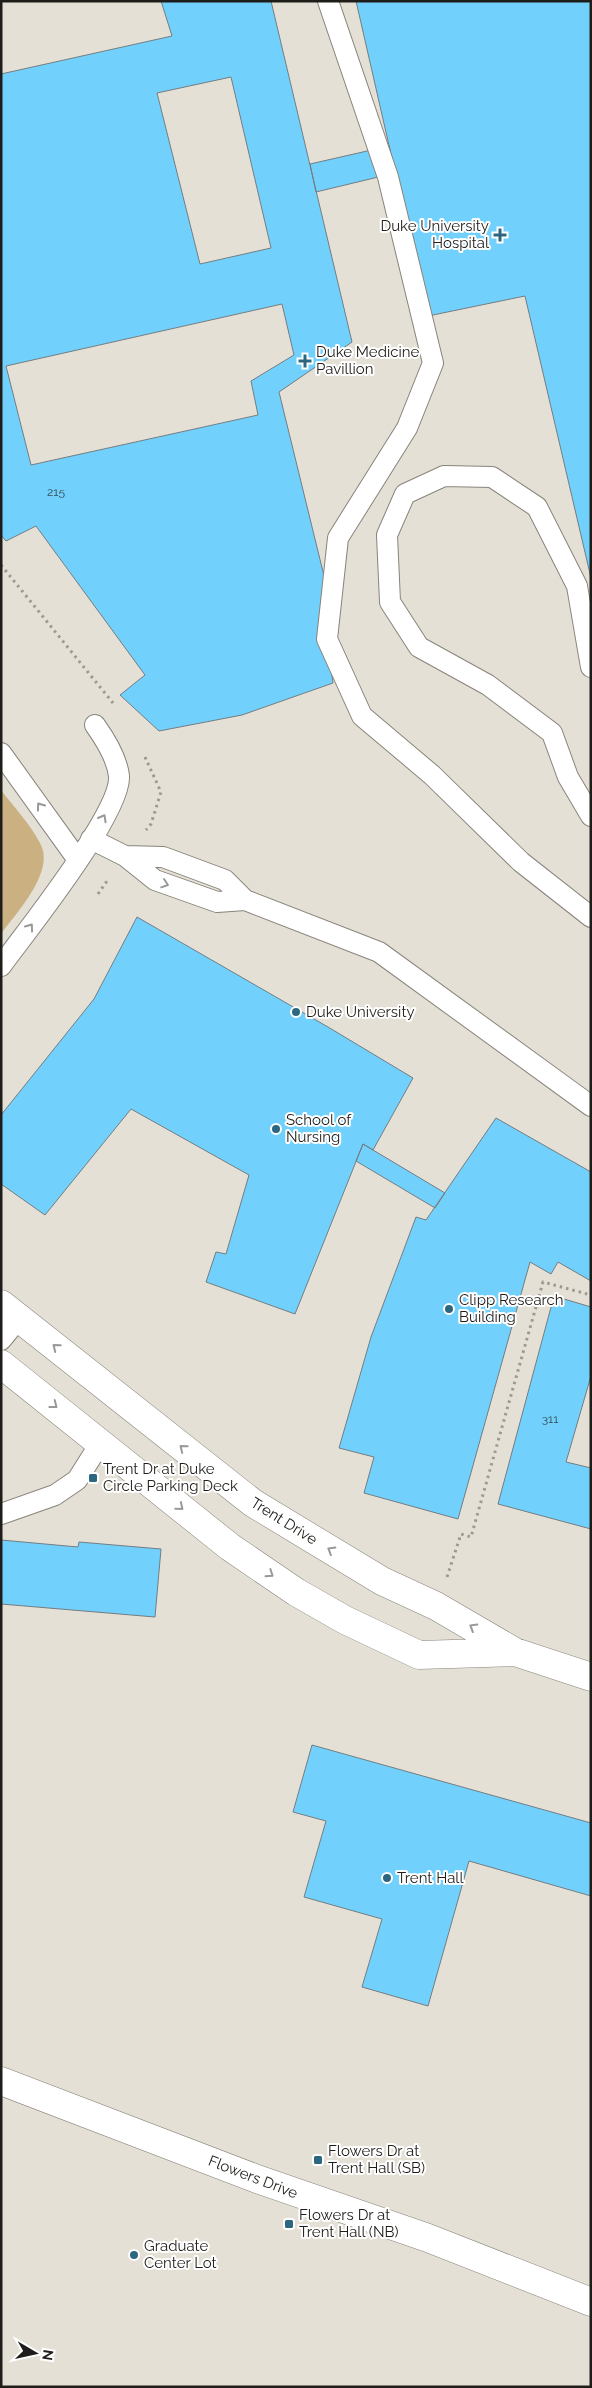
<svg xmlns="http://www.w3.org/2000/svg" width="592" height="2388" viewBox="0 0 592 2388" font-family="Raleway,sans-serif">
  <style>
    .green { fill: #cbb182 }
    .building { fill: #72d1fc; stroke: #727d82; fill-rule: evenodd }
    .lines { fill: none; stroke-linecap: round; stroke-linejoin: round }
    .lane-casing { stroke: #89847b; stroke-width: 22 }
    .street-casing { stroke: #89847b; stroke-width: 29 }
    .path { stroke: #9d9991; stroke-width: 3; stroke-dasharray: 2.5 4; stroke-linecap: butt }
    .lane { stroke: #fff; stroke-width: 20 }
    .street { stroke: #fff; stroke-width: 28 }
    .oneway { stroke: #9a9998 }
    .poi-dot { fill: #2d6680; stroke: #fff; stroke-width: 2 }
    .labels { text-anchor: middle; stroke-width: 4; stroke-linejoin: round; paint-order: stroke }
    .number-label { font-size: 12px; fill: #344a52 }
    .poi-label { font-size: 15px; fill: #1f1d19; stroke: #fff; text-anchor: start }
    .street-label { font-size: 15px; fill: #1f1d19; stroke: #fff }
  </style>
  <rect width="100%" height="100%" fill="#e5e0d6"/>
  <path class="green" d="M 1,790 C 14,807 30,824 40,843 C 56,871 17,912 1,934 Z"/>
  <path class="building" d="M 161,1 L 271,1 L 352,342 L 279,392 L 338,633 L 327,639 L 333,683 L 242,715 L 159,731 L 120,695 L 145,675 L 36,526 L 6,541 L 1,535 L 1,74 L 172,36 ZM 231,77 L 271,248 L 200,264 L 157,93 ZM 282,304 L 294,355 L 251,381 L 258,415 L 31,465 L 6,366 Z
    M 356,1 L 591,1 L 591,578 L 525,296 L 428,316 Z
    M 389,146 L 395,173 L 316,192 L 310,164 Z
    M 137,917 L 328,1027 L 413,1078 L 373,1150 L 363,1144 L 295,1314 L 206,1282 L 216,1252 L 226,1254 L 249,1175 L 131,1109 L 45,1215 L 1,1184 L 1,1115 L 94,999 Z
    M 496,1118 L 591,1172 L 591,1281 L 558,1262 L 551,1274 L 530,1262 L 458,1519 L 364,1493 L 374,1457 L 339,1448 L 371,1337 L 416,1217 L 426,1220 Z
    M 363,1144 L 445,1193 L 435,1208 L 356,1161 Z
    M 554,1296 L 591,1307 L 591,1376 L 566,1462 L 591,1468 L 591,1529 L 498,1504 Z
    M 1,1540 L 78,1547 L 79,1542 L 161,1549 L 155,1617 L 1,1604 Z
    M 312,1745 L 591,1823 L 591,1896 L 469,1861 L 428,2006 L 362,1987 L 382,1919 L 304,1897 L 326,1821 L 293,1812 Z"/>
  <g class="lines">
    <g class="lane-casing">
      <path id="lane" d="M 328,1 L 388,177 L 433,363 L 407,428 L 338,538 L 327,639 L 362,716 L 432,775 L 521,862 L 591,917
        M 591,667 L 577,586 L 537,507 L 492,477 L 444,476 L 405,494 L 387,535 L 390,602 L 419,647 L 488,685 L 552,733 L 568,777 L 591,816
        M 1,753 L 78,860
        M 91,839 L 125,856 L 155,880 L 217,902 L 245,900
        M 125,856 L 163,857 L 225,880 L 245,900 L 379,952 L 591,1106
        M 1,966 C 25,933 122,812 119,776 C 117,758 105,739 95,725
        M 1,1340 L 19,1318
        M 1,1514 L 55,1495 L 77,1480 L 101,1442"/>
    </g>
    <g class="street-casing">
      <path id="street" d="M 1,1304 L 253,1503 L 382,1581 L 436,1606 L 515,1652 L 591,1677
        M 1,1364 L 230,1547 L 296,1592 L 345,1620 L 419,1655 L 515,1652
        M 1,2081 L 257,2179 L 428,2238 L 591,2302"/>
    </g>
    <path class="path" d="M 1,565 L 113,703
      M 145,757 L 161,792 L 151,824 L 146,830
      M 98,894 L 109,878
      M 447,1577 L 461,1534 L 471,1537 L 543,1282 L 591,1295"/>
    <use href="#lane" class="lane"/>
    <use href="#street" class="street"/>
  </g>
  <defs><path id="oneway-chevron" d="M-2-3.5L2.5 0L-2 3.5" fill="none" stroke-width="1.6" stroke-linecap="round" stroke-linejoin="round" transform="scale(1.25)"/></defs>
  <g class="oneway">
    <use href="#oneway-chevron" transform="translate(40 806) rotate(-126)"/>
    <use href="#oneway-chevron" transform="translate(103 818) rotate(-60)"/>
    <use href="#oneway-chevron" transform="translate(165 884) rotate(19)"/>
    <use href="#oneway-chevron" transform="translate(30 927) rotate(-54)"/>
    <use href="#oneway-chevron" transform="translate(56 1347) rotate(-141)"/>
    <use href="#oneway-chevron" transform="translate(54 1405) rotate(38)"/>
    <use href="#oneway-chevron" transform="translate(183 1448) rotate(-141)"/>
    <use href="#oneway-chevron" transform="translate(180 1507) rotate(40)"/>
    <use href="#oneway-chevron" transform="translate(331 1550) rotate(-149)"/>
    <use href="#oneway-chevron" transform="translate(270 1574) rotate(34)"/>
    <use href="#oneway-chevron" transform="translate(473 1627) rotate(-149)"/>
  </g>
  <g class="poi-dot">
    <path d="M497.5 227.5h5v5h5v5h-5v5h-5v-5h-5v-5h5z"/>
    <path d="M302.5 353.5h5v5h5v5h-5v5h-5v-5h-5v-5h5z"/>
    <circle cx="296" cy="1012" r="5"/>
    <circle cx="276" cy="1129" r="5"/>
    <circle cx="449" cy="1309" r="5"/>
    <rect x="88" y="1473" width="10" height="10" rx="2.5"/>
    <circle cx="387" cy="1878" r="5"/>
    <rect x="313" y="2155" width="10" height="10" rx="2.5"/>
    <rect x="284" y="2219" width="10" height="10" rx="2.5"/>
    <circle cx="134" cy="2255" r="5"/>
  </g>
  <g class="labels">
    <g class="number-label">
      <text x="56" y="496">215</text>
      <text x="550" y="1423">311</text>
    </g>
    <g class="poi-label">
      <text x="489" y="231" text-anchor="end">Duke University<tspan x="489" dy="17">Hospital</tspan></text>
      <text x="316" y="357">Duke Medicine<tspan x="316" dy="17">Pavillion</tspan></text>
      <text x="306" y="1017">Duke University</text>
      <text x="286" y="1125">School of<tspan x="286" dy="17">Nursing</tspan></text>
      <text x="459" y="1305">Clipp Research<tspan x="459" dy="17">Building</tspan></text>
      <text x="103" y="1474">Trent Dr at Duke<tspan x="103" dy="17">Circle Parking Deck</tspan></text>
      <text x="397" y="1883">Trent Hall</text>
      <text x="328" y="2156">Flowers Dr at<tspan x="328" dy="17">Trent Hall (SB)</tspan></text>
      <text x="299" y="2220">Flowers Dr at<tspan x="299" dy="17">Trent Hall (NB)</tspan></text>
      <text x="144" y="2251">Graduate<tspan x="144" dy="17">Center Lot</tspan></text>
    </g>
    <g class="street-label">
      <text transform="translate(284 1521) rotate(32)" y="5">Trent Drive</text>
      <text transform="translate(253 2177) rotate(21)" y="5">Flowers Drive</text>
    </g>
  </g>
  <rect width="592" height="2388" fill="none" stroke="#1f1d19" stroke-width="5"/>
  <g transform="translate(35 2353) rotate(99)" stroke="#ffffff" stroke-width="4" paint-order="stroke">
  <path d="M0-4L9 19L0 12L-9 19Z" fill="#1f1d19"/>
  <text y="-8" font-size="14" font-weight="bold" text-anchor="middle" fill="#1f1d19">N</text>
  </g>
</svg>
